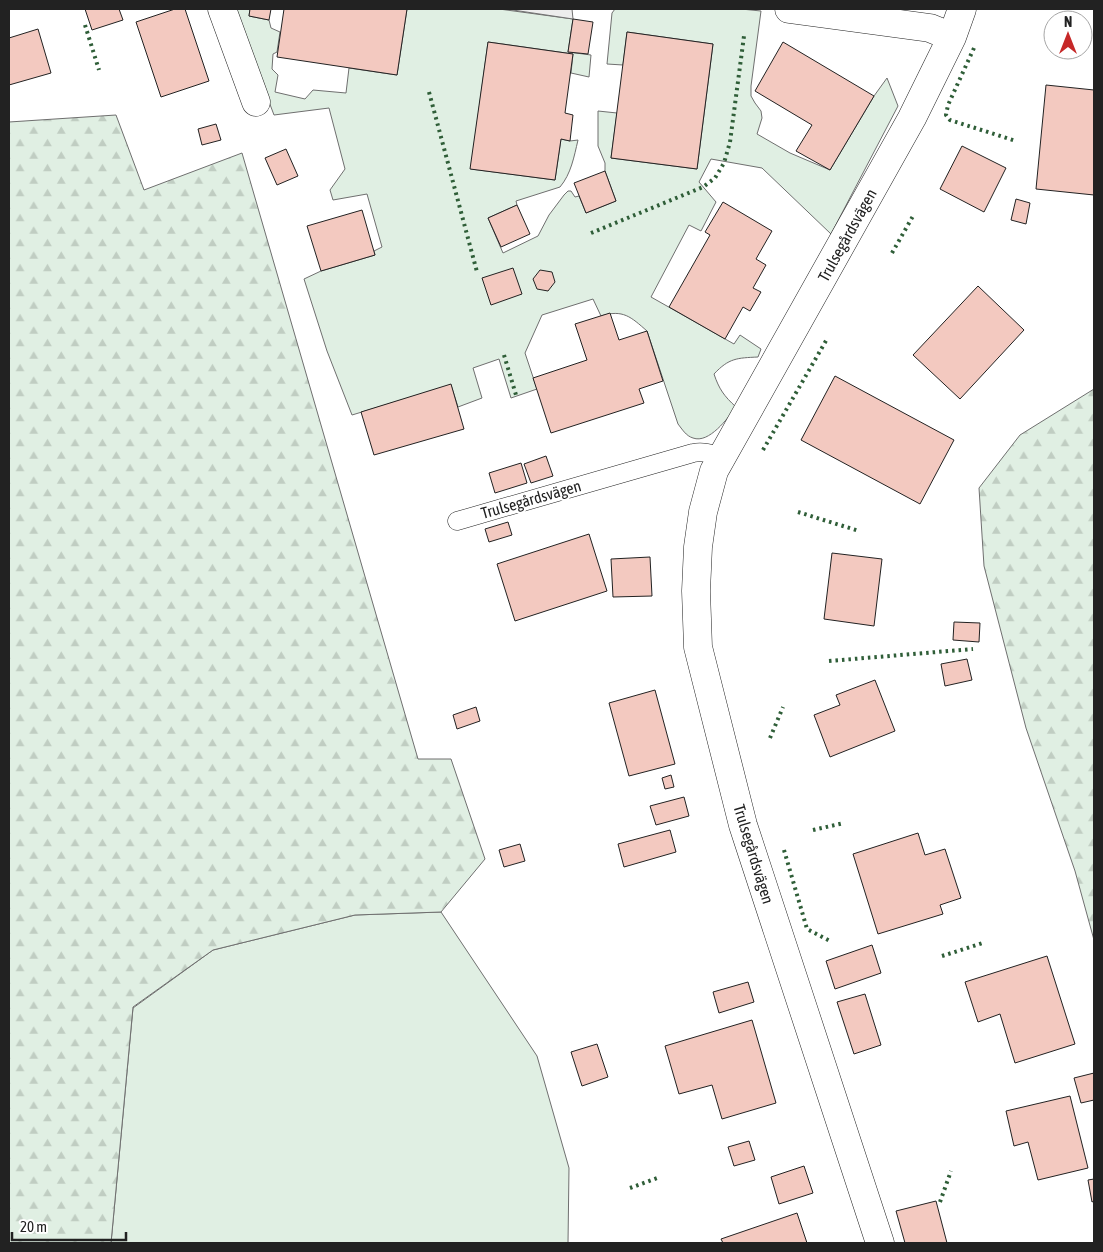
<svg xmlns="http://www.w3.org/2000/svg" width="1103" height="1252" viewBox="0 0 1103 1252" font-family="'Asap Condensed',sans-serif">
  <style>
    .grass { fill: #e0efe3; stroke: #6f6f6f }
    .forest { fill: url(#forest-firs); stroke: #6f6f6f }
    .parking { fill: #ededed; stroke: #6f6f6f }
    .building { fill: #f3c9c0; stroke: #222 }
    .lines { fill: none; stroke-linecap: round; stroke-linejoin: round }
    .service-casing { stroke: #222; stroke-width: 19 }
    .minor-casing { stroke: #222; stroke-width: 29 }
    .service { stroke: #fff; stroke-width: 18 }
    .minor { stroke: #fff; stroke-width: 28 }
    .hedge { stroke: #2f5e38; stroke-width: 4; stroke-dasharray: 2.5 4; stroke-linecap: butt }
    .labels { text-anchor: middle; stroke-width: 4; stroke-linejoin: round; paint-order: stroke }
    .street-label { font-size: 16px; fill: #222; stroke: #fff }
  </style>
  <defs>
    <pattern id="forest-firs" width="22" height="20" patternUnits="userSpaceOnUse" patternTransform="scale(1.25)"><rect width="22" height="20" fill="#e0efe3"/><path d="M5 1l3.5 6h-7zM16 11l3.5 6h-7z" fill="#c0cdc2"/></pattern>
  </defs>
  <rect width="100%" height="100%" fill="#fff"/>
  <path class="grass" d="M 234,9 L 250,9 L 249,16 L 269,20 L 271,28 L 280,32 L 277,52 L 273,54 L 272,69 L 278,75 L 275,92 L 305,99 L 313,90 L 346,93 L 349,68 L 397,75 L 407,9 L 499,9 L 573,19 L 568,52 L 591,55 L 589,77 L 571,73 L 573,54 L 488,42 L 471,169 L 555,180 L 561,139 L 570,141 L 578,140 C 574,157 571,174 560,187 L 516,201 L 517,205 L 488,218 L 503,253 L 538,236 L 549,215 L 564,195 L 568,191 L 571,191 L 575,197 L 579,196 L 586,213 L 616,201 L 605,171 L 605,163 L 598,146 L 598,111 L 617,113 L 611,158 L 697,169 L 713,44 L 627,32 L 623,65 L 607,64 L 612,13 L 615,9 L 741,9 L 761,11 L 751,86 L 751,96 L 755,103 L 761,111 L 762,118 L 757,134 L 790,153 L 830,170 L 874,96 L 887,78 L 898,106 L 831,234 L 762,168 L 711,159 L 699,182 L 716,202 L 701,231 L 689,225 L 651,297 L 734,344 L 740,335 L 761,349 L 758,357 C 737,358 729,358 714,374 C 719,389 724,396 736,407 C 728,418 709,444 693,438 C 686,436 682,429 678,424 L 647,331 C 631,317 623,309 601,316 L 593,299 L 542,315 L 525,353 L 537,389 L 511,398 L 499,359 L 473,368 L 482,398 L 458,407 L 451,385 L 352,415 L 327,351 L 304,279 L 321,271 L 375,255 L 374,251 L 382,247 L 367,194 L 333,200 L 330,190 L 345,169 L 329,108 L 274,115 Z
    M 441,912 L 537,1056 L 569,1168 L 568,1243 L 111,1243 L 133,1008 L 213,950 L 355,915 Z"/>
  <path class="forest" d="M 116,115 L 144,190 L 242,153 L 418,759 L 451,759 L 485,859 L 441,912 L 355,915 L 213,950 L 133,1007 L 111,1243 L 9,1243 L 9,122 Z
    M 1094,389 L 1094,940 L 1075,871 L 1026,728 L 984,566 L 979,488 L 1020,435 Z"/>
  <path class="parking" d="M 506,9 L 572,9 L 573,19 Z"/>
  <path class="building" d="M 85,9 L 119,9 L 123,20 L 92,30 Z
    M 175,9 L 185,9 L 209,81 L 161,97 L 136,22 Z
    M 250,9 L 271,9 L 269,20 L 249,16 Z
    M 284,9 L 407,9 L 397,75 L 277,57 Z
    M 573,19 L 593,22 L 588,54 L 568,52 Z
    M 38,29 L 51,73 L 9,85 L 9,38 Z
    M 627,32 L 713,44 L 697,169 L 611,158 Z
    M 488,42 L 573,54 L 565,113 L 573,115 L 570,141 L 561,139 L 555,180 L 470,169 Z
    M 783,42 L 874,96 L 830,170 L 796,151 L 812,125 L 755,91 Z
    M 1046,85 L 1094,90 L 1094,195 L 1036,189 Z
    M 216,124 L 221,140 L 202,145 L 198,129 Z
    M 962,146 L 1006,168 L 984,212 L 940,189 Z
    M 286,149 L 298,176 L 277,185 L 265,158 Z
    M 605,171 L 616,201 L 586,213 L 574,183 Z
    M 1016,199 L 1030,203 L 1026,224 L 1011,220 Z
    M 723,202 L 772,231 L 756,259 L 766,265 L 753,288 L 761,292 L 750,311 L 743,307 L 725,339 L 669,307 L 710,235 L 705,232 Z
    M 517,205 L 530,234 L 501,247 L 488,218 Z
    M 362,210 L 375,255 L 321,271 L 307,226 Z
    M 513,268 L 522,294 L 491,305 L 482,278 Z
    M 540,270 L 552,272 L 555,282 L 548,291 L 537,289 L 533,279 Z
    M 978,286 L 1024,330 L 960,399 L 913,355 Z
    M 610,313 L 619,340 L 647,331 L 663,381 L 639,389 L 644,403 L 551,433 L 533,378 L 587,360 L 575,324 Z
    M 835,376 L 954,440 L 920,504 L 801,440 Z
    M 451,384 L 464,429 L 374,455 L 361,412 Z
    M 546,456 L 553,476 L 531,483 L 524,464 Z
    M 521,463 L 527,483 L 495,493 L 489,473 Z
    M 508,522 L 512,535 L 489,542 L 485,529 Z
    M 589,534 L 607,591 L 515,621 L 497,564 Z
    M 832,553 L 882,559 L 874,626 L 824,619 Z
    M 650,557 L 652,596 L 613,597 L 611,559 Z
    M 954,622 L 980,623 L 979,642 L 953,640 Z
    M 967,659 L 972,680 L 945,686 L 941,664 Z
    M 875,680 L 895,731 L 830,757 L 814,715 L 840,705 L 836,695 Z
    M 655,690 L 675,764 L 629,776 L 609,703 Z
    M 476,707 L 480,721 L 457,729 L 453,715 Z
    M 671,775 L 674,787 L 665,789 L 662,778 Z
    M 684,797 L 689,816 L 656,825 L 650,806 Z
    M 670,830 L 676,852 L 624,867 L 618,844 Z
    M 918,833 L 925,855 L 945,849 L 961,898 L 940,905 L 943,914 L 878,934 L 853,854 Z
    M 520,844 L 525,861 L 504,867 L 499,850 Z
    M 872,945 L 881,973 L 835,989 L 826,961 Z
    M 1047,956 L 1075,1044 L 1015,1063 L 1000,1014 L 978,1022 L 965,982 Z
    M 748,982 L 754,1002 L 719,1013 L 713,992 Z
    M 865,994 L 881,1045 L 854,1054 L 837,1002 Z
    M 752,1020 L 776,1103 L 722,1119 L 712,1085 L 679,1094 L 665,1046 Z
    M 597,1044 L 608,1077 L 582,1086 L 571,1052 Z
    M 1094,1073 L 1094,1100 L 1081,1103 L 1074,1078 Z
    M 1070,1096 L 1088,1168 L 1038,1180 L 1028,1142 L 1014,1146 L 1006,1111 Z
    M 749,1141 L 755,1160 L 734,1166 L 728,1147 Z
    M 804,1166 L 813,1193 L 779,1204 L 771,1177 Z
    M 1094,1179 L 1094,1201 L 1092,1202 L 1088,1180 Z
    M 936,1201 L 947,1243 L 905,1243 L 896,1211 Z
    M 797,1213 L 807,1243 L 723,1243 L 721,1239 Z"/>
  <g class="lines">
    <g class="service-casing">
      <path id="service" d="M 457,521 L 693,453 C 704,451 712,454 722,457"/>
    </g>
    <g class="minor-casing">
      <path id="minor" d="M 222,9 L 256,102
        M 789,9 L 930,28 L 952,37
        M 880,1243 L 743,825 L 698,647 L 696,591 L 698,547 L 703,512 L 714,471 L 912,118 L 952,37 L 962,9"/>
    </g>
    <use href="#service" class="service"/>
    <use href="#minor" class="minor"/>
    <path class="hedge" d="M 85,25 L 99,70
      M 974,48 L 948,105 L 946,115 L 950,120 L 1016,141
      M 429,92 L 477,272
      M 591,233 L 703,187 L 715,178 L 724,163 L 730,142 L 744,36
      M 892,253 L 913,216
      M 504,355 L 516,395
      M 763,450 L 827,339
      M 798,512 L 859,531
      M 829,661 L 973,649
      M 770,738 L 783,707
      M 813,830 L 844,823
      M 784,850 L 807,929 L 830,941
      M 942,956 L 983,943
      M 630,1188 L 660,1177
      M 940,1202 L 951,1171"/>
  </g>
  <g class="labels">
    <g class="street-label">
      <text transform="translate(847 235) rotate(-61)" y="6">Trulsegårdsvägen</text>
      <text transform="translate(531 499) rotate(-16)" y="6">Trulsegårdsvägen</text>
      <text transform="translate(754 854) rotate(73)" y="6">Trulsegårdsvägen</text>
    </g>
  </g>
  <rect width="1103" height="1252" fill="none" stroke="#222222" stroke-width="20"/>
  <g transform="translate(1068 35)"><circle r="24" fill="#ffffff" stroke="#a7a7a7"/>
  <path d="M0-4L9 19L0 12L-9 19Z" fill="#c62828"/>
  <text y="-8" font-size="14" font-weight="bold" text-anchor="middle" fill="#222222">N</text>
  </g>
  <path d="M12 1232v8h114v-8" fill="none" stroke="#222222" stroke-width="2.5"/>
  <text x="20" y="1232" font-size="15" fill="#222222" stroke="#ffffff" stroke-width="4" paint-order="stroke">20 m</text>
</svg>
